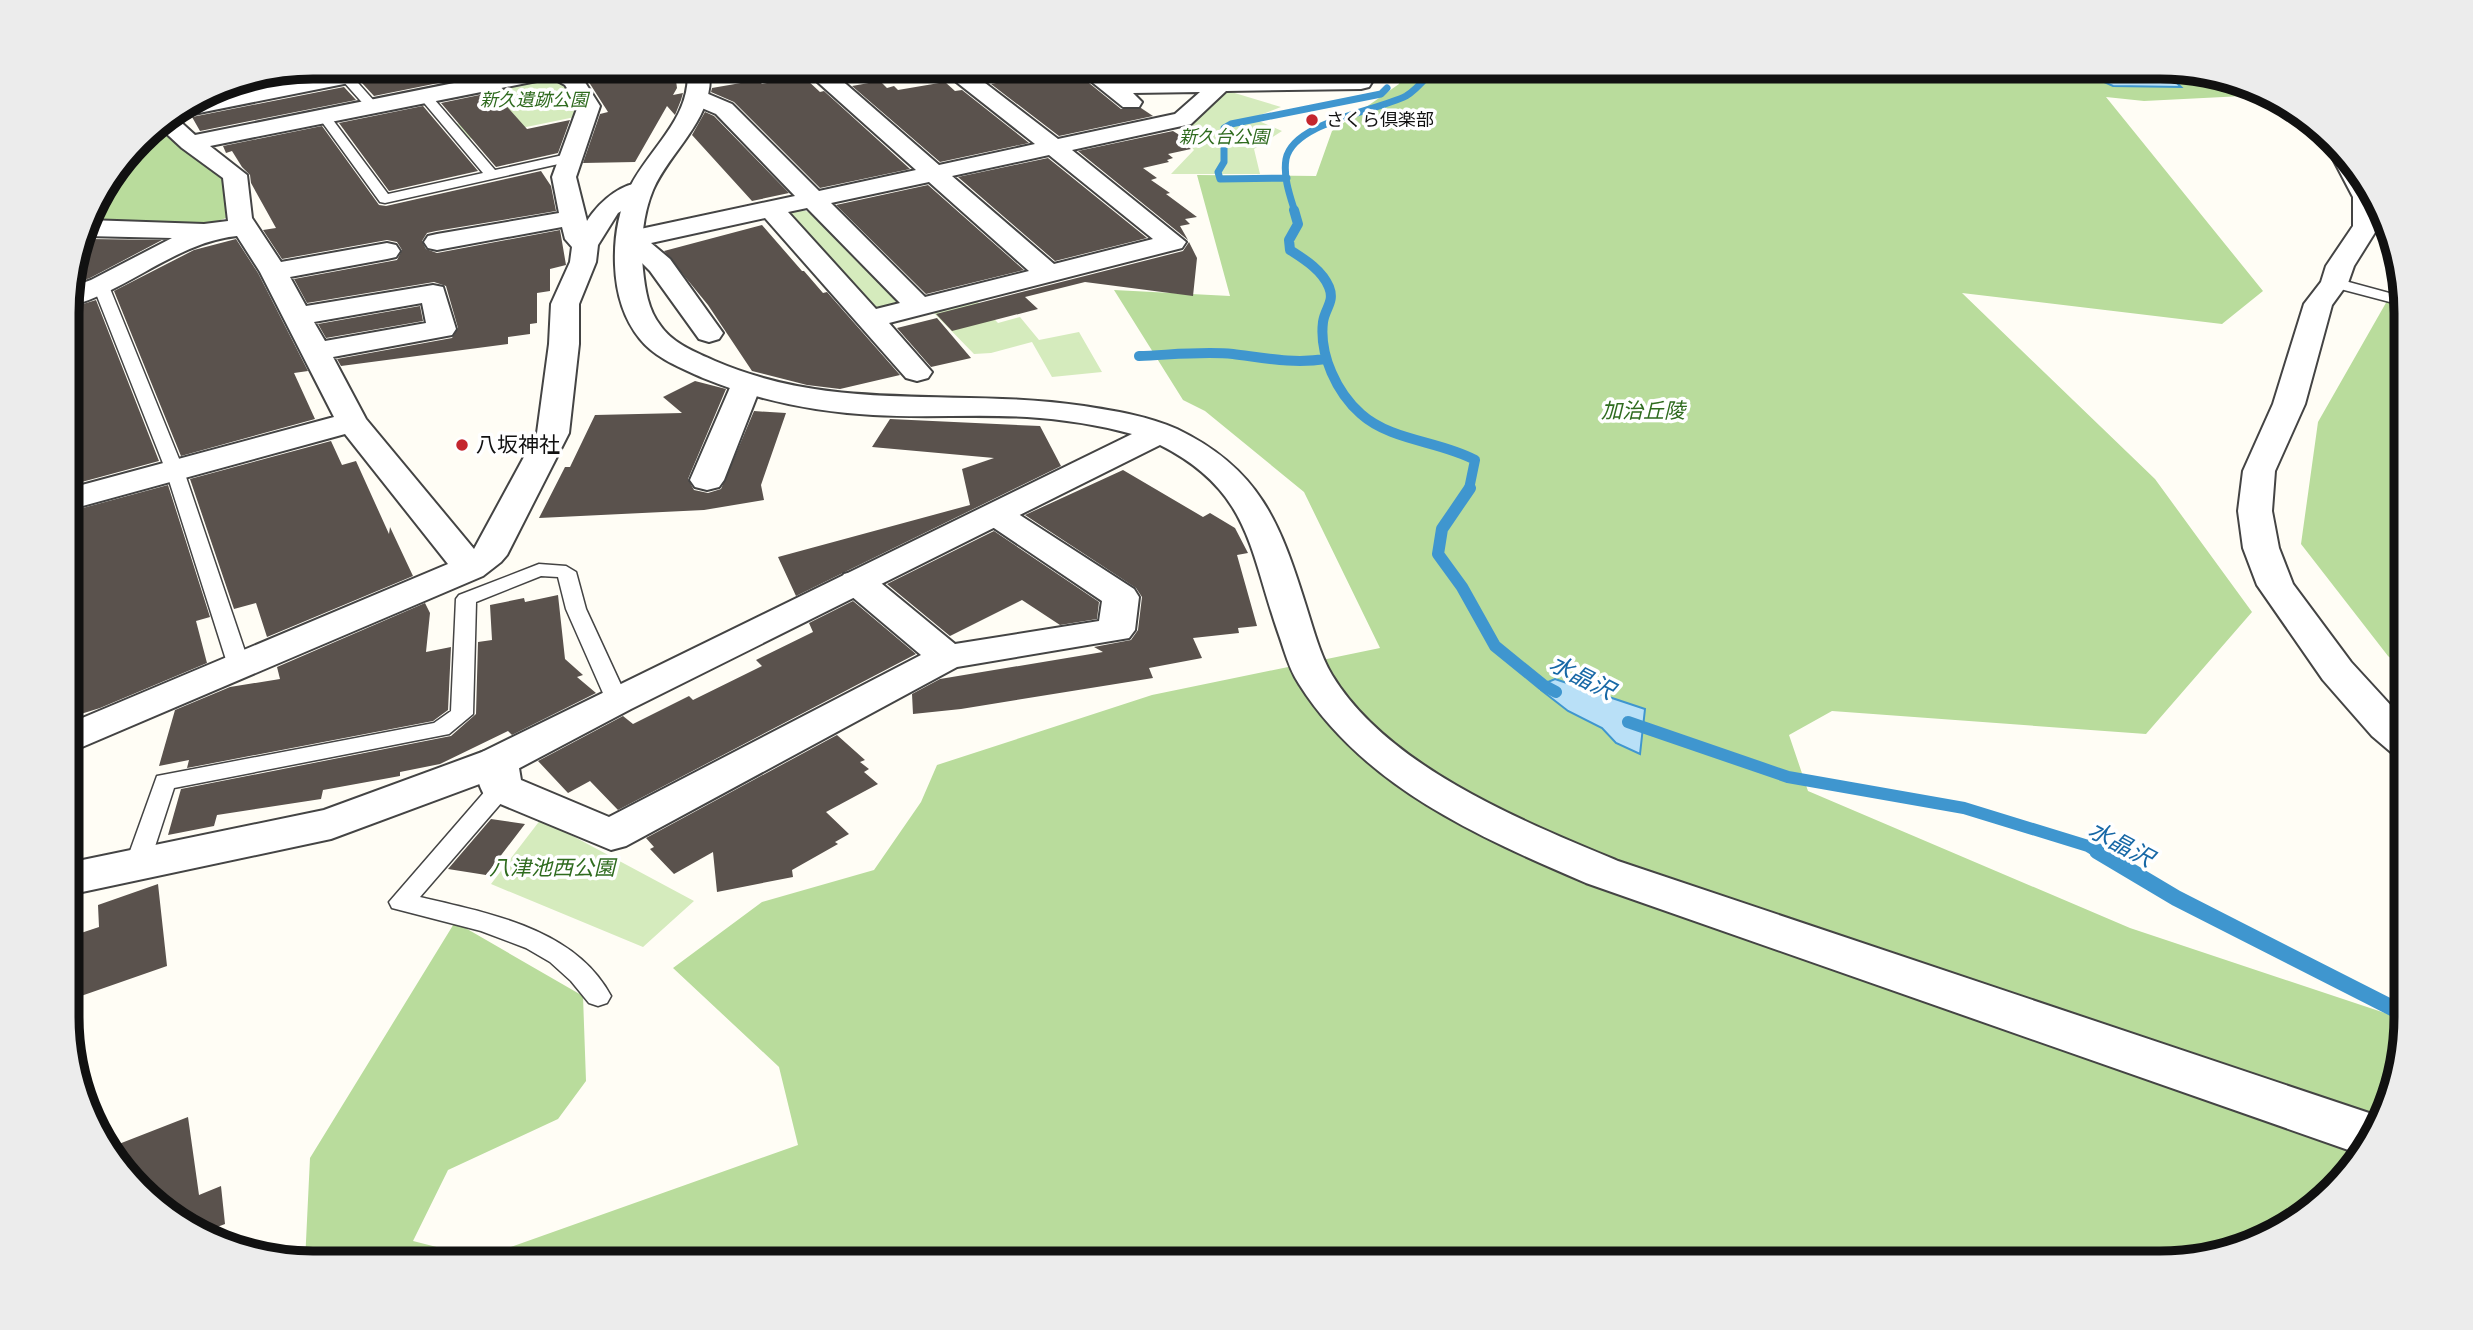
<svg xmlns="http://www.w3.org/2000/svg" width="2473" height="1330" viewBox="0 0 2473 1330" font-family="'Source Serif 4','Noto Sans JP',serif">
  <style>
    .green { fill: #d5ebbd }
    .forest { fill: #b9dc9c }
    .water { fill: #b9e0f7; stroke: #3f96cf; stroke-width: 2 }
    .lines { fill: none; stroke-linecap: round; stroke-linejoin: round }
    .stream-far3 { stroke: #3f96cf; stroke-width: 7 }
    .stream-far2 { stroke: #3f96cf; stroke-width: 10 }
    .stream-far1 { stroke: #3f96cf; stroke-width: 12 }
    .stream { stroke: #3f96cf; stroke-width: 16 }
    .building { fill: #5a524d }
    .service-casing { stroke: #444; stroke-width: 3 }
    .minor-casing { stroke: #444; stroke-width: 4 }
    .tertiary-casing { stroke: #444; stroke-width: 4 }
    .service { fill: #fff; fill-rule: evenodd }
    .minor { fill: #fff; fill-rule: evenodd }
    .tertiary { fill: #fff; fill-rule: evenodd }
    .poi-dot { fill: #c4262e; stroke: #fff; stroke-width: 2.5 }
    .labels { text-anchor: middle; stroke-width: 7; stroke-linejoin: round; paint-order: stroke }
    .far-park-label { font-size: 18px; font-style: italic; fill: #2f6b1f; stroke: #fff }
    .far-poi-label { font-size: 18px; fill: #111; stroke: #fff; text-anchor: start }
    .park-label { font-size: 21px; font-style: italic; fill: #2f6b1f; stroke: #fff }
    .poi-label { font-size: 21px; fill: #111; stroke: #fff; text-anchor: start }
    .water-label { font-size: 23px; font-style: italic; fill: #1768a6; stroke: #fff }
    .rim { fill: none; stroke: #111; stroke-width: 9 }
  </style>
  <rect width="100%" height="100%" fill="#fffdf5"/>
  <path class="green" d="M 554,76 L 565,82 L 579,108 L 575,117 L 468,139 L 455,124 L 502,114 L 476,87 Z
    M 1228,91 L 1281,107 L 1252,118 L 1282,131 L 1254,149 L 1260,174 L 1171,174 L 1194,150 L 1180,132 Z
    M 802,210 L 809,212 L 900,304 L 875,310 L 787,214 Z
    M 977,301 L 998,323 L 1020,317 L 1039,340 L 1079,332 L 1102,372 L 1052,377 L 1032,342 L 991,353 L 974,354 L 933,312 Z
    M 541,819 L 694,901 L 643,947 L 491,884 Z"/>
  <path class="forest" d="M 2160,66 L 2269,92 L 2289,110 L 2243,96 L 2144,101 L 2106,97 L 2263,291 L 2222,324 L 1962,293 L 2155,479 L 2252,612 L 2146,734 L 1832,711 L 1789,735 L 1808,791 L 2130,928 L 2406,1020 L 2381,1126 L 2296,1222 L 2175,1263 L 305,1262 L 310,1158 L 455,922 L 583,996 L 586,1081 L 558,1119 L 448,1170 L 413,1241 L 480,1258 L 798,1145 L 779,1067 L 673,968 L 762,902 L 874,870 L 921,802 L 937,765 L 1152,695 L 1380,648 L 1304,492 L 1205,411 L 1183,400 L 1114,290 L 1230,296 L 1197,175 L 1316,176 L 1332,131 L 1399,84 L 1401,67 Z
    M 162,127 L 223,179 L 226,218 L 207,225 L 87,223 L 92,204 L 149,130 Z
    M 2404,299 L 2406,671 L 2388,656 L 2301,544 L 2318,422 L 2387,301 Z"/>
  <path class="water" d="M 2071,67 L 2160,67 L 2181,87 L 2113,86 Z
    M 1555,679 L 1645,709 L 1640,754 L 1616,743 L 1602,728 L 1568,711 L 1541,690 L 1541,685 Z"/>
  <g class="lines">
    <path class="stream-far3" d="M 1287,178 L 1220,179 L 1218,172 L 1224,162 L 1224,128 L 1231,124 L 1381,94 L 1387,88
      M 1295,212 C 1290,196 1283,177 1286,159 C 1293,122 1377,111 1406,96 C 1418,89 1427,76 1437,66"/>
    <path class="stream-far2" d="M 1294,210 L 1298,224 L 1289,240 L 1290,250 C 1304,259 1322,270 1329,287 C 1335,302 1325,308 1323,322 C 1319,355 1337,393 1361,414 C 1391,441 1440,441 1475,460 L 1469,489
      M 1139,356 C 1169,355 1203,351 1233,354 C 1265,358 1293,364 1326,359"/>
    <path class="stream-far1" d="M 1470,488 L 1442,529 L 1438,554 L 1462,587 L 1495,646 L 1543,685 L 1556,692
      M 1628,722 L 1788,777 L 1964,808 L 2088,846 L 2100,853"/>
    <path class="stream" d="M 2097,851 L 2176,898 L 2406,1015"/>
  </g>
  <path class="building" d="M 323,66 L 352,66 L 242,88 L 239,83 Z
    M 416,66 L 470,66 L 478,75 L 374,96 L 362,83 L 412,74 Z
    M 622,66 L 674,66 L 677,88 L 673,95 L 683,93 L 681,100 L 675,115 L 667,106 L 635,162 L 583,163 L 600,114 L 608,112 L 585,76 L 623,70 Z
    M 1067,69 L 1073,70 L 1121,109 L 1141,108 L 1153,116 L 1059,136 L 991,84 Z
    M 792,78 L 806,79 L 820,92 L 824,91 L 910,169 L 820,188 L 734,102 L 711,92 L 712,88 L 758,80 L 762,84 Z
    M 880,81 L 887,88 L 894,86 L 898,90 L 945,82 L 955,91 L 962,90 L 1029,143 L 940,162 L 852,86 Z
    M 344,87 L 356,100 L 200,131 L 192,117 Z
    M 494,92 L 527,129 L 570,120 L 558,153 L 496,167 L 441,103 Z
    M 423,106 L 478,171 L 389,191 L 339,123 Z
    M 705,112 L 714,116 L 789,193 L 752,201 L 692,135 Z
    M 322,126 L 379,205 L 386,206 L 541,171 L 551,186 L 556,211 L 436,231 L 427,233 L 422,241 L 426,249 L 437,253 L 560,230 L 566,265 L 550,269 L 550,291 L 537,293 L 537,323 L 530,324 L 530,334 L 508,337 L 508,344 L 341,366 L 337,359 L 452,338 L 458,328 L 446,286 L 434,282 L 307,303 L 294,279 L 397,260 L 402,250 L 397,242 L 387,240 L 282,259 L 263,230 L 276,228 L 251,183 L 250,175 L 242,167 L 232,151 L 226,153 L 223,146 Z
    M 1173,131 L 1189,141 L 1182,143 L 1191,149 L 1168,154 L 1173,158 L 1167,160 L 1169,162 L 1143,168 L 1157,178 L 1151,180 L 1170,193 L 1166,194 L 1197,217 L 1185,219 L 1190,224 L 1180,226 L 1188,240 L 1078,151 Z
    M 1048,158 L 1147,238 L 1055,261 L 958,177 Z
    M 928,185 L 1024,270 L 926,294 L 836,205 Z
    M 762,225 L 802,271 L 804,271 L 823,293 L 827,292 L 900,375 L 840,389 L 807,385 L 752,371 L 708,305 L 664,251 Z
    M 89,239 L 162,240 L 90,278 L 70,285 L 81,245 Z
    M 236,239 L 258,273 L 308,371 L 294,373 L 315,419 L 181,456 L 114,291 L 194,250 Z
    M 1189,242 L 1197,258 L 1193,296 L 1085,282 L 1025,297 L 1038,309 L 952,331 L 936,314 L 1183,251 Z
    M 96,300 L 159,461 L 67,486 L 67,309 Z
    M 420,306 L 423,321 L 326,338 L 318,324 Z
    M 937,318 L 971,358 L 931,367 L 897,328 Z
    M 695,381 L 726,389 L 688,479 L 694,490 L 708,493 L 721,489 L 754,411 L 786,413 L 761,485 L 764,500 L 704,510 L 539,518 L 565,467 L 570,467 L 595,415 L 682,413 L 663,397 Z
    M 890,419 L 1040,426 L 1061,466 L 796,596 L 778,557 L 970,505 L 962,469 L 994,458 L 872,447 Z
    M 331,441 L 342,465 L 356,461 L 389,534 L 390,527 L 413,576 L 267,637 L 256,603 L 234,609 L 190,479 Z
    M 1123,470 L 1203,517 L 1210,513 L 1235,528 L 1248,553 L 1237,555 L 1257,626 L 1238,628 L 1239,633 L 1193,638 L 1202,658 L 1149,668 L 1153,678 L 961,709 L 913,714 L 912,694 L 940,679 L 1103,652 L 1094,647 L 1131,640 L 1138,630 L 1142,597 L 1136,588 L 1025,515 Z
    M 168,485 L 210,617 L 196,621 L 207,663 L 100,708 L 68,718 L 68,512 Z
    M 994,531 L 1099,602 L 1097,619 L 1060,625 L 1022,600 L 950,636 L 887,584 Z
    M 558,595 L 565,659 L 583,675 L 577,677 L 596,693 L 512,735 L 508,731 L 440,764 L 400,772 L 400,776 L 323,790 L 321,799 L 217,815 L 214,826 L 168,835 L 181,789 L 451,736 L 476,714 L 478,642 L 492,640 L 490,605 L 524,598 L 525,602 Z
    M 853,601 L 916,654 L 618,810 L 590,781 L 568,793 L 538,761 L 623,716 L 633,724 L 689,696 L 693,700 L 762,666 L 756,660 L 813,632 L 809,623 Z
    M 425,603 L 430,613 L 426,652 L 451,647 L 448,710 L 433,721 L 187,768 L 189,760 L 159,766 L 175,710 L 230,687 L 280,679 L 277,667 Z
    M 837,735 L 865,760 L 860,762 L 869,769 L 864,772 L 878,784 L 826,812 L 849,834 L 835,842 L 838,844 L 792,870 L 793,877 L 717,892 L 713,852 L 674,874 L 650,849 L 654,847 L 646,838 Z
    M 491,819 L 525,824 L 486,875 L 448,869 Z
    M 158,884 L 167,966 L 81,996 L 78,934 L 99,927 L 98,905 Z
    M 188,1117 L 199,1195 L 221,1186 L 225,1224 L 204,1232 L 205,1238 L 108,1154 L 106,1149 Z"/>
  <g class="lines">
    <g class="service-casing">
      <path id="service" d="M 343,75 L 351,75 L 375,102 L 375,108 L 367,108 L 343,81 Z
        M 235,82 L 245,98 L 243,101 L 235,101 L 225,84 Z
        M 424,91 L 428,92 L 495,170 L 572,153 L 579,157 L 572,161 L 385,203 L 380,202 L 317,115 L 323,111 L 327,112 L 388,194 L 483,173 L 420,98 L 418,95 Z
        M 2334,278 L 2404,297 L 2405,306 L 2329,286 L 2326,283 Z
        M 101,281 L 109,286 L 184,471 L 250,666 L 246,671 L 232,671 L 228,666 L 166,471 L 93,286 Z
        M 539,564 L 566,566 L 576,572 L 586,609 L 628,700 L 625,705 L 609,705 L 606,700 L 566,609 L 558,577 L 541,576 L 476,602 L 473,714 L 449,734 L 174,788 L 149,865 L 146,871 L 137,874 L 128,871 L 125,865 L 157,776 L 434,723 L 451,711 L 456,599 L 459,595 Z
        M 501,780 L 509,782 L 512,788 L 509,794 L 420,897 C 487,913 575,928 611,996 L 607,1003 L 598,1006 L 589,1003 L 571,981 L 550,962 L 526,948 L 481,931 L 392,908 L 389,902 L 493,782 Z"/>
    </g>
    <g class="minor-casing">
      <path id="minor" d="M 368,66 L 414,66 L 412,71 L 404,72 L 179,117 L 173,115 L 195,135 L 538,66 L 589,66 L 587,71 L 575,73 L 581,76 L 600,106 L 576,177 L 587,221 C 599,202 625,178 650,184 L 653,189 L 650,194 L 618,213 L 598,245 L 596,262 L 579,304 L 579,344 L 569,433 L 507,555 L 501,562 L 483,576 L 68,753 L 68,724 L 448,564 L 345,434 L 68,510 L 67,489 L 334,417 L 260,272 L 237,236 C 176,242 127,292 67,307 L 69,288 L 91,280 L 172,238 L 86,236 L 84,235 L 88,220 L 204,224 L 228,221 L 223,178 L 182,148 L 156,124 L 195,100 ZM 552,78 L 565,85 L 578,106 L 552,177 L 559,213 L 437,234 L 428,236 L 424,242 L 428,248 L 437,250 L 562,227 L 565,239 L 572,247 L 570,262 L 551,304 L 549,344 L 537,433 L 474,549 L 366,419 L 333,357 L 452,335 L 456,329 L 443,287 L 433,285 L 306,306 L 290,277 L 387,259 L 396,257 L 400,251 L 396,245 L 387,243 L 281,262 L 252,218 L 247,175 L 210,146 ZM 422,303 L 426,323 L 325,341 L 314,322 Z
        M 718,66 L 1034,66 L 1032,71 L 1024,72 L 976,76 L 1058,139 L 1175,114 L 1200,92 L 1133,93 L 1142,102 L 1139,107 L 1123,107 L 1072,66 L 1096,66 L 1116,80 L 1361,75 L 1369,77 L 1372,82 L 1369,87 L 1361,89 L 1226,91 L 1191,124 L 1072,150 L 1186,242 L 1182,248 L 889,323 L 932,372 L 928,378 L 917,381 L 906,378 L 765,218 L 651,243 L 670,259 L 723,333 L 719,339 L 709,342 L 699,339 L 650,271 L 618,239 L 622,233 L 631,231 L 795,196 L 716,114 L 690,103 L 687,98 L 690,93 L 706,93 L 732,104 L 819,191 L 916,170 L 812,77 L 728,72 L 720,71 ZM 950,77 L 1035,144 L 939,165 L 839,78 ZM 1049,155 L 1153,239 L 1054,264 L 952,176 ZM 929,182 L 1029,271 L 925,297 L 831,203 ZM 807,208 L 900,303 L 876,309 L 788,212 Z
        M 2337,152 L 2365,176 L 2379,213 L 2379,226 L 2354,266 L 2348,283 L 2332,305 L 2305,404 L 2275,471 L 2272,511 L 2279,548 L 2293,584 L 2351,662 L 2406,722 L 2406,757 L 2392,753 L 2372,736 L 2323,680 L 2257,585 L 2243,548 L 2238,511 L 2243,471 L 2273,404 L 2304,304 L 2321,282 L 2326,266 L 2353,226 L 2353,197 L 2332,157 Z
        M 747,374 L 758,377 L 762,383 L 724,480 L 719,487 L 707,490 L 695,487 L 690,480 L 732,383 L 736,377 Z
        M 997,505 L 1009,508 L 1134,589 L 1139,597 L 1135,630 L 1129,638 L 957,667 L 626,846 L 611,850 L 486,798 C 477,784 473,767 482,752 L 497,748 L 512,752 L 518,762 L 521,780 L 609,817 L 921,655 L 844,590 L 839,582 L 844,574 L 857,571 L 870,574 L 955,644 L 1099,621 L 1102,601 L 985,522 L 980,515 L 985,508 Z"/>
    </g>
    <g class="tertiary-casing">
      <path id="tertiary" d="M 687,66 L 709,66 C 717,118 672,147 653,190 C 643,214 640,244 643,270 C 645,289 648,310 660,325 C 672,343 695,352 715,361 C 838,414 957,387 1084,406 C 1115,411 1148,416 1177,429 C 1260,469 1280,523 1306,606 C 1313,628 1320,655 1332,675 C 1388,767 1522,821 1618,861 L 2372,1114 L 2383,1118 L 2381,1126 L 2357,1153 L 1586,883 C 1479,837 1364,787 1299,684 C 1289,669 1285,652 1279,635 C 1249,550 1251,491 1160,445 L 631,709 L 512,772 L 331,839 L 68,895 L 68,863 L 324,810 L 482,752 L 1132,434 C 1099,425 1062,419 1027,417 C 976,414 925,418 873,415 C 815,412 757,400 703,378 C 681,368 655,358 640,339 C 623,318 616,292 615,265 C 614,240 618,211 630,187 C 650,147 694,116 687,66 Z"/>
    </g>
    <use href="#service" class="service"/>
    <use href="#minor" class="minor"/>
    <use href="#tertiary" class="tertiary"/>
  </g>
  <g class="poi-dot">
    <circle cx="1312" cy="120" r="7"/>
    <circle cx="462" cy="445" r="7"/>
  </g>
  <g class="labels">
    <g class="far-park-label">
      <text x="534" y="106">新久遺跡公園</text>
      <text x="1224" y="143">新久台公園</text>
    </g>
    <g class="far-poi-label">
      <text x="1326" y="126">さくら倶楽部</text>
    </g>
    <g class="park-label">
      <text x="1643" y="418">加治丘陵</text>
      <text x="552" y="875">八津池西公園</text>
    </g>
    <g class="poi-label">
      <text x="476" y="452">八坂神社</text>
    </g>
    <g class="water-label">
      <text transform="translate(1582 677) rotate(27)" y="8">水晶沢</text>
      <text transform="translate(2121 844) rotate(28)" y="8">水晶沢</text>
    </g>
  </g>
  <path d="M0 0H2473V1330H0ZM313 79H2160A234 234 0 0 1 2394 313V1017A234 234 0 0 1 2160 1251H313A234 234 0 0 1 79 1017V313A234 234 0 0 1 313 79Z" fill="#ececec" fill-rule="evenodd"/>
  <path class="rim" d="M313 79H2160A234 234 0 0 1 2394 313V1017A234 234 0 0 1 2160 1251H313A234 234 0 0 1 79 1017V313A234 234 0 0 1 313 79Z"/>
</svg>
